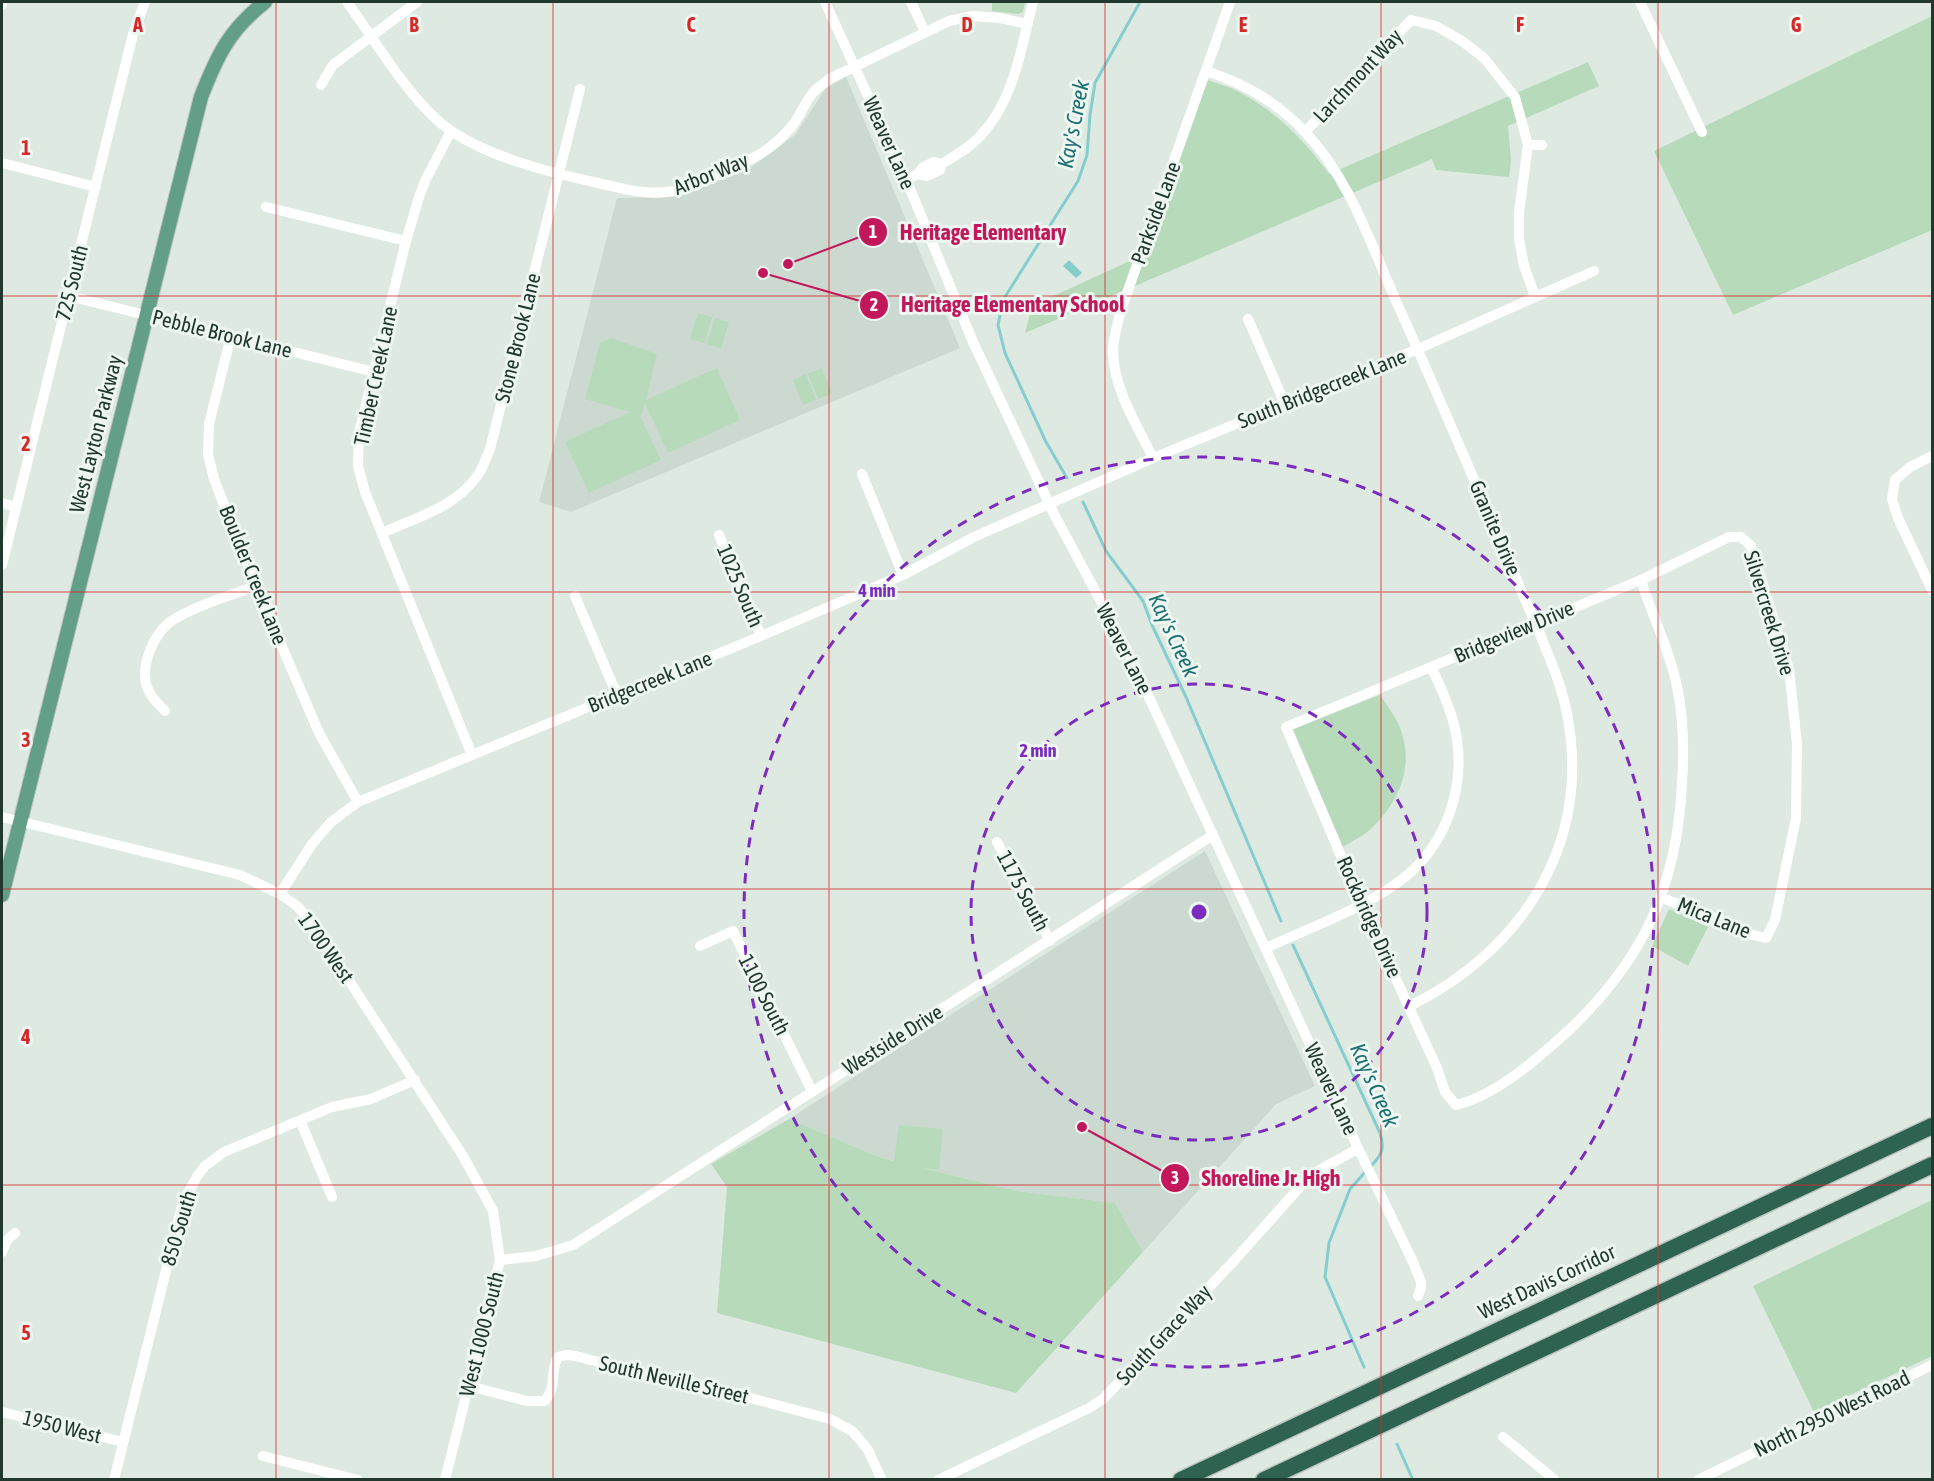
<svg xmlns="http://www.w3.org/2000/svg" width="1934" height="1481" viewBox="0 0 1934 1481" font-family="'Asap Condensed',sans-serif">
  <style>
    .built { fill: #ccd9d1 }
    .green { fill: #b7dabb }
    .water { fill: #86cece }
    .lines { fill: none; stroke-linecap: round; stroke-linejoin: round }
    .stream { stroke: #86cece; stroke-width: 3 }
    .major-casing { stroke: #bcc3c0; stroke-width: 16 }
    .highway-casing { stroke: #bcc3c0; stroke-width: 19 }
    .minor { stroke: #fff; stroke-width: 10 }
    .major { stroke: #639e86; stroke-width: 14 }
    .highway { stroke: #2d6350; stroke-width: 16 }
    .grid { fill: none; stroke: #d62828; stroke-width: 1.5; stroke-opacity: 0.55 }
    .ring { fill: none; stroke: #7b2cbf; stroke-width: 3; stroke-dasharray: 10 8 }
    .labels { text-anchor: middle; stroke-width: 6; stroke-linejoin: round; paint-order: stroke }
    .street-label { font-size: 21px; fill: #20382e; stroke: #eef6f1 }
    .water-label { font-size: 22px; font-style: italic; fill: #1d7071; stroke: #eef6f1 }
    .grid-label { font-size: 20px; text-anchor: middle; font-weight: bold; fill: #d62828; stroke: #eef6f1; stroke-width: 6; stroke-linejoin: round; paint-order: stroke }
    .centre { fill: #7b2cbf; stroke: #eef6f1; stroke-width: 3 }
    .ring-label { font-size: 18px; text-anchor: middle; font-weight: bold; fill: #7b2cbf; stroke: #eef6f1; stroke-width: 6; stroke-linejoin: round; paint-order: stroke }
    .leader { fill: none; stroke: #c2185b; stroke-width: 2 }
    .callout-dot { fill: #c2185b; stroke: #eef6f1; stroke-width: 2 }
    .mark-label { font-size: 18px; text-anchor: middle; font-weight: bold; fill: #fff }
    .callout-label { font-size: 22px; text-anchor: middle; font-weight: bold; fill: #c2185b; stroke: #eef6f1; stroke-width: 6; stroke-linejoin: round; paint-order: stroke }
  </style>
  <rect width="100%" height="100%" fill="#dee9e2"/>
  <path class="built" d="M 846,77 L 960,348 L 571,512 L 539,502 L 617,198 L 680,197 L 750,168 L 795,135 L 826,88 Z
    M 1205,851 L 1315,1086 L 1276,1104 L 1143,1252 L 1115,1203 L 1017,1191 L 879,1157 L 789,1119 Z"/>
  <path class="green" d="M 992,2 L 1025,2 L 1023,12 L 1018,14 L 992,11 Z
    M 1932,16 L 1932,230 L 1733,315 L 1654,151 Z
    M 1588,62 L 1599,86 L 1508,126 L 1511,161 L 1509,177 L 1436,170 L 1432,159 L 1025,333 L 1032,306 L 1147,253 L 1208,80 C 1219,84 1230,87 1239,92 C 1276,111 1305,141 1329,174 Z
    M 698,313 L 712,317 L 704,343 L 690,339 Z
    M 715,318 L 729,322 L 721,348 L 707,344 Z
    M 611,338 L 657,354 L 646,400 L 717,368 L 740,420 L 668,453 L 645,403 L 642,414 L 640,415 L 661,460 L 589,493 L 565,442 L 630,412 L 585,399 L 600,343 Z
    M 822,368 L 832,394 L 818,399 L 808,374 Z
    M 806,374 L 816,400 L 803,405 L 793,380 Z
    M 1380,695 C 1386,704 1393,713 1398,723 C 1416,762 1401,800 1371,829 C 1363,836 1352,841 1343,847 L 1293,729 Z
    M 1669,909 L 1708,927 L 1688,966 L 1652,946 Z
    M 789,1119 L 879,1157 L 894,1161 L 899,1125 L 943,1129 L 939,1170 L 923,1168 L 1017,1191 L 1115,1203 L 1143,1252 L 1016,1393 L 717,1313 L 727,1187 L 711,1164 Z
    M 1932,1200 L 1932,1356 L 1814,1412 L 1753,1286 Z"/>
  <path class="water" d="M 1069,260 L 1082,273 L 1076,278 L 1063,266 Z"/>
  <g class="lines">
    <path class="stream" d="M 1067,478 L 1046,442 L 1005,353 L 998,325 L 1003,300 L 1078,181 L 1087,155 L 1090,115 L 1095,83 L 1140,2
      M 1083,502 L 1106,551 L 1143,601 L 1152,625 L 1186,697 L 1281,921
      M 1293,945 L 1380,1133 C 1385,1148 1382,1155 1371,1166
      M 1364,1367 L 1325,1277 L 1329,1243 L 1350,1189 L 1366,1171
      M 1397,1444 L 1413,1480"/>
    <g class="major-casing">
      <path id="major" d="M 2,895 L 201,97 C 217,56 229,30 265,2"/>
    </g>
    <g class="highway-casing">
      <path id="highway" d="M 1181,1480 L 1932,1126
        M 1264,1480 L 1932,1165"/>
    </g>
    <path class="minor" d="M 347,2 C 375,40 401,86 435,118 C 473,154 548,172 598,183 C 620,188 644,195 666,192 C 686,191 735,167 755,157 C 768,150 783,137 793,125 C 800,115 805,103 812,94 C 816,88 824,84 829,79 L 949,21 L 973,16 L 1000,18 L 1027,24
      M 825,2 L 906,179 L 973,342 L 1054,514 L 1128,652 L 1358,1148 L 1413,1262 L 1421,1282 L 1421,1288 L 1418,1296
      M 911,2 L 925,32
      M 1640,2 L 1702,132
      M 2,5 L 2,2
      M 1206,71 C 1245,84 1277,102 1305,132 C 1350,179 1371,245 1397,303 C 1446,412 1492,522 1539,632 C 1550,659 1562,686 1567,714 C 1592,843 1523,950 1410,1006
      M 321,85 L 333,65 L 417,2
      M 451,131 L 426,179 L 419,197 L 406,241 L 359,433 L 358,466 L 365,492 L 472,755
      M 1305,132 L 1411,20 L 1436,26 L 1462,41 L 1484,58 L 1515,97 L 1528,145 L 1519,213 L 1519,239 L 1524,266 L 1535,296
      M 1528,145 L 1542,145
      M 2,163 L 96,187
      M 918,174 L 927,176 L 940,170 L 942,164 C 956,155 971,147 982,134 C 1015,98 1021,47 1033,2
      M 912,177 L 918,174 L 923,167 L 934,162 L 942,164
      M 266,207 L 406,241
      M 69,296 L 374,372
      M 1248,319 L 1285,404
      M 231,336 L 209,424 L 208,454 L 214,479 L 256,586 L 319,733 L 358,802
      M 1932,456 L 1910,467 L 1895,480 L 1892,499 L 1898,518 L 1932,590
      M 1153,458 C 1137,425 1114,390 1113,352 C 1113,338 1118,323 1121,310 L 1230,2
      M 862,474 L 903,575
      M 2,503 L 16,507
      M 382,533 C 417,517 455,508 478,475 C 483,468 486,458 490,449 L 580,89
      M 719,535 L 761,636
      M 2,565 L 133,34 L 145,2
      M 1641,580 C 1653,618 1671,653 1678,692 C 1684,722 1684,753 1682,783 C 1677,887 1644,959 1568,1031 C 1537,1059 1497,1095 1456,1105 L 1445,1092 L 1437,1068 L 1361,903 L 1286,727 L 1641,580 L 1729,537 L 1741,537 L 1751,546 L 1789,669 L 1797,744 L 1796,818 L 1775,920 L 1766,938 L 1745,933 L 1726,922 L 1662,898
      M 575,596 L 617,695
      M 165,711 C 160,705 153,700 150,693 C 137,672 152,636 170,622 C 189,608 233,594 256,586
      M 2,817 L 240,875 L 280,894 L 297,906 L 309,919 L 463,1156 L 493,1211 L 500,1260 L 445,1480
      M 997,842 L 1050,941
      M 280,894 L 312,844 L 331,822 L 358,802 L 761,636 L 903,575 L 974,537 L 1153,458 L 1418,349 L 1594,271
      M 700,946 L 733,931 L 812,1091
      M 1266,948 C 1311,927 1374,905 1411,872 C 1447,839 1464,788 1457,740 C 1454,715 1442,689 1431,667
      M 300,1120 L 332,1197
      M 2,1252 L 7,1240 L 15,1233
      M 500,1260 L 536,1256 L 573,1245 L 1213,835
      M 469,1386 L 527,1401 L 544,1401 C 558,1388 549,1371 558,1357 L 566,1355 L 576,1356 L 661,1379 L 705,1386 L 830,1419 L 852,1431 L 860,1440 L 868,1450 L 882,1480
      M 2,1412 L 123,1442
      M 1503,1437 L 1555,1480
      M 263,1456 L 358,1480
      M 114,1480 L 183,1202 L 198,1175 L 205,1166 L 224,1152 L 332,1107 L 371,1099 L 415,1080
      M 938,1480 L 1089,1408 L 1103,1399 L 1232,1263 L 1306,1180 C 1321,1166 1341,1160 1358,1148
      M 1698,1480 L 1932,1365"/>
    <use href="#major" class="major"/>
    <use href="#highway" class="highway"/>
  </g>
  <path class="grid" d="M 276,2 L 276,1480M 553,2 L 553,1480M 829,2 L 829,1480M 1105,2 L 1105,1480M 1381,2 L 1381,1480M 1658,2 L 1658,1480M 2,296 L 1932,296M 2,592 L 1932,592M 2,889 L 1932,889M 2,1185 L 1932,1185"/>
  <g class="ring">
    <circle cx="1199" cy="912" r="228"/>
    <circle cx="1199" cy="912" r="455"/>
  </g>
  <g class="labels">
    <g class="street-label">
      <text transform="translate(1358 76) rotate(-47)" y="7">Larchmont Way</text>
      <text transform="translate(889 143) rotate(66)" y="7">Weaver Lane</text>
      <text transform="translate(711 174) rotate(-22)" y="7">Arbor Way</text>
      <text transform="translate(1156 213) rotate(-70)" y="7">Parkside Lane</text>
      <text transform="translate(72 283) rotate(-76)" y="7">725 South</text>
      <text transform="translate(222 334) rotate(14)" y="7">Pebble Brook Lane</text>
      <text transform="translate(518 338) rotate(-76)" y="7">Stone Brook Lane</text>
      <text transform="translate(376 376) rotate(-78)" y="7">Timber Creek Lane</text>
      <text transform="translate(1322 389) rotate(-22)" y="7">South Bridgecreek Lane</text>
      <text transform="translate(96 434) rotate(-76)" y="7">West Layton Parkway</text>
      <text transform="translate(1495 528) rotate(67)" y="7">Granite Drive</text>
      <text transform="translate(253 575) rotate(68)" y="7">Boulder Creek Lane</text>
      <text transform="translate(740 586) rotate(67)" y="7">1025 South</text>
      <text transform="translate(1769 613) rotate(73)" y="7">Silvercreek Drive</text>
      <text transform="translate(1514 632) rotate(-23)" y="7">Bridgeview Drive</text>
      <text transform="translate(1124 649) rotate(63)" y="7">Weaver Lane</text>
      <text transform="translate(650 682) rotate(-22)" y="7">Bridgecreek Lane</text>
      <text transform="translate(1023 891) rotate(62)" y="7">1175 South</text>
      <text transform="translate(1369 917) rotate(66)" y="7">Rockbridge Drive</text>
      <text transform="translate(1714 918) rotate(22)" y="7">Mica Lane</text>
      <text transform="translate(326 948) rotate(55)" y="7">1700 West</text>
      <text transform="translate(764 995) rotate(63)" y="7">1100 South</text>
      <text transform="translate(893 1040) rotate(-32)" y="7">Westside Drive</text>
      <text transform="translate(1331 1089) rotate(65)" y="7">Weaver Lane</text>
      <text transform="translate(179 1228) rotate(-73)" y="7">850 South</text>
      <text transform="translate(1547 1282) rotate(-25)" y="7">West Davis Corridor</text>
      <text transform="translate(482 1334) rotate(-76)" y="7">West 1000 South</text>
      <text transform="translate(1164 1335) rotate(-47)" y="7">South Grace Way</text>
      <text transform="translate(674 1380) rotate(13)" y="7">South Neville Street</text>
      <text transform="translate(1832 1414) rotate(-26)" y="7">North 2950 West Road</text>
      <text transform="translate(62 1427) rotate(14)" y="7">1950 West</text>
    </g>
    <g class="water-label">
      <text transform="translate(1073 124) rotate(-79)" y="8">Kay's Creek</text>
      <text transform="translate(1174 635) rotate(65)" y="8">Kay's Creek</text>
      <text transform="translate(1375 1085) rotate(66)" y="8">Kay's Creek</text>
    </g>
  </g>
  <g class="grid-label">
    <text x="138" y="32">A</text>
    <text x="414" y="32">B</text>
    <text x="691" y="32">C</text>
    <text x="967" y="32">D</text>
    <text x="1243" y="32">E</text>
    <text x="1520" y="32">F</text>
    <text x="1796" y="32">G</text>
    <text x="26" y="155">1</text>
    <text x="26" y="451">2</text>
    <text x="26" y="747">3</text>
    <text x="26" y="1044">4</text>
    <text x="26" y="1340">5</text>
  </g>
  <circle cx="1199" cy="912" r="9" class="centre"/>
  <g class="ring-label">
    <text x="877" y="597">4 min</text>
    <text x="1038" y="757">2 min</text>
  </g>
  <path class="leader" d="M788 264L873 232M763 273L874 305M1082 1127L1175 1178"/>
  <g class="callout-dot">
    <circle cx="788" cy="264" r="6"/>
    <circle cx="763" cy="273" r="6"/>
    <circle cx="1082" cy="1127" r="6"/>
    <circle cx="873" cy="232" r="15"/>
    <circle cx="874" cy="305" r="15"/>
    <circle cx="1175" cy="1178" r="15"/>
  </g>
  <g class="mark-label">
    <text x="873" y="238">1</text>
    <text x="874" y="311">2</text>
    <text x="1175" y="1184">3</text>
  </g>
  <g class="callout-label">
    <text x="983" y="240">Heritage Elementary</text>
    <text x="1013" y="312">Heritage Elementary School</text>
    <text x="1271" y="1186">Shoreline Jr. High</text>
  </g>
  <rect width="1934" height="1481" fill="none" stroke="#20382e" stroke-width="6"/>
</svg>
